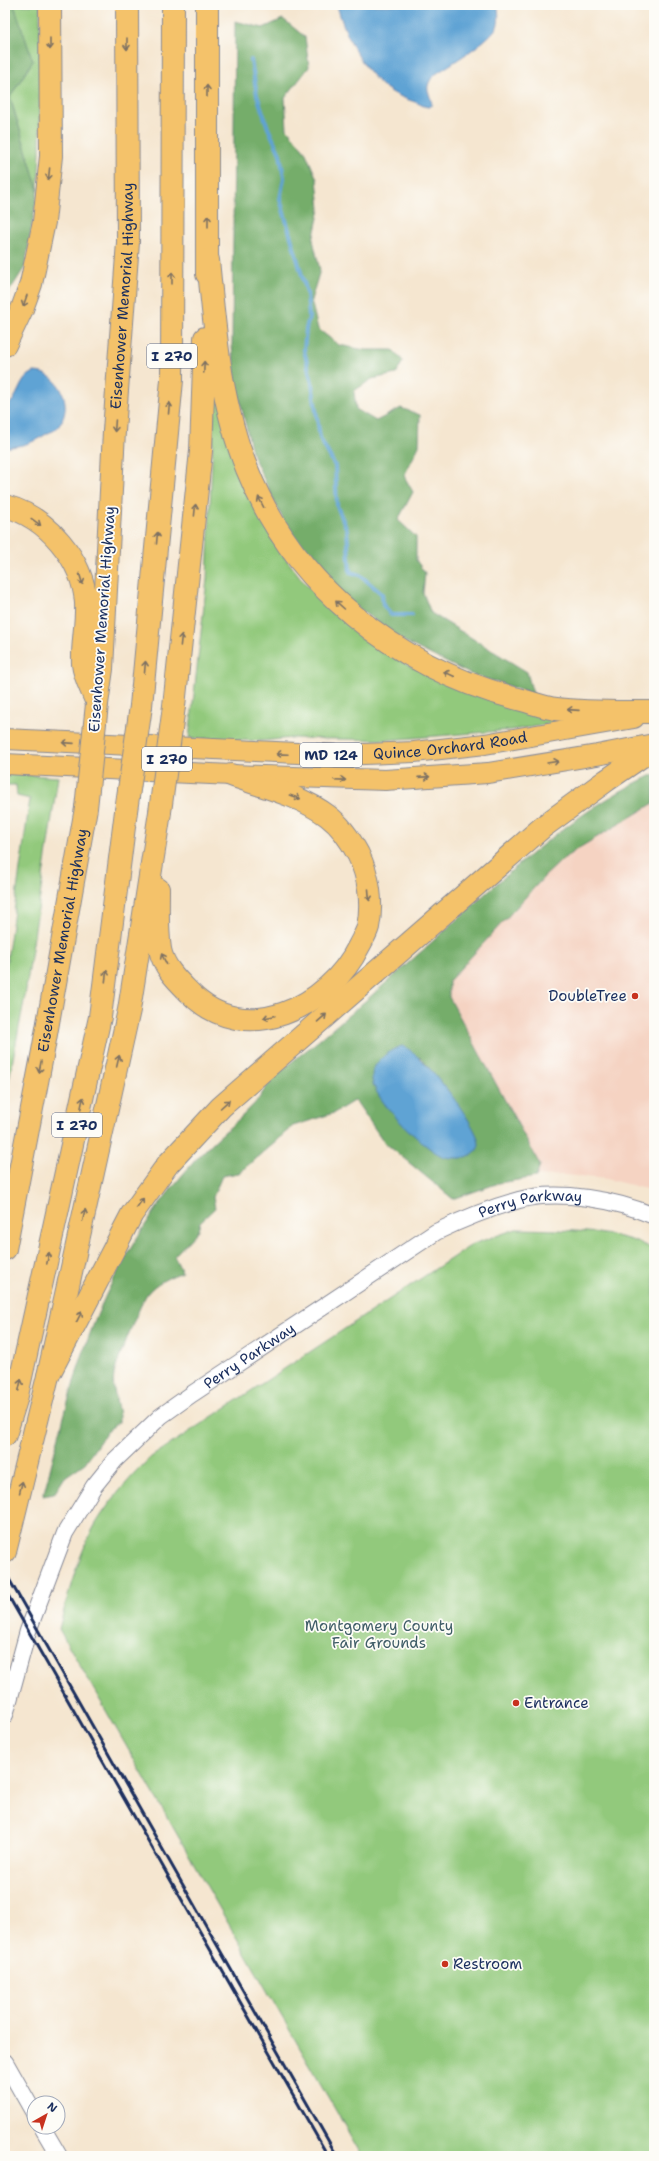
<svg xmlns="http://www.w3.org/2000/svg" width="659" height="2161" viewBox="0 0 659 2161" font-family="'Shantell Sans',sans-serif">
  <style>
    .built { fill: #f5d3c2 }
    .green { fill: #92c97b; stroke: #567c6c }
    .forest { fill: #75ad6b; stroke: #486e64; fill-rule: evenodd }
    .water { fill: #5fa3d4; stroke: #3d6999 }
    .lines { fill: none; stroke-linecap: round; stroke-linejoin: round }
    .stream { stroke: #5fa3d4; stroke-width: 4 }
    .minor-casing { stroke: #888a97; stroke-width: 18 }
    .major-casing { stroke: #888a97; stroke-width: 22 }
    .highway-casing { stroke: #888a97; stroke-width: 24 }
    .minor { stroke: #fff; stroke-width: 16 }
    .major { stroke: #f4c26a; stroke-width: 20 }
    .highway { stroke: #f4c26a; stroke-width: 22 }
    .rail { stroke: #1b2f5e; stroke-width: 3 }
    .highway-bridge-casing { stroke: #888a97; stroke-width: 24; stroke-linecap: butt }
    .highway-bridge { stroke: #f4c26a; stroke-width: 22 }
    .oneway { stroke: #7d7163 }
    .poi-dot { fill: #c8321e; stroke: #fdfcf7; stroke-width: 1.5 }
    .labels { text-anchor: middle; stroke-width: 3.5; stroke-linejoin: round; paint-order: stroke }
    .shield { fill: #fdfcf7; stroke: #5f6c8c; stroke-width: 1 }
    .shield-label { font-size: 14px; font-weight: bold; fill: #1b2f5e }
    .street-label { font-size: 15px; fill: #1b2f5e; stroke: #fdfcf7 }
    .poi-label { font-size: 15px; fill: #1b2f5e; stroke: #fdfcf7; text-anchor: start }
    .park-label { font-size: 15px; fill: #3f5d67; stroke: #fdfcf7 }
  </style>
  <rect width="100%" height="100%" fill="#fdfcf7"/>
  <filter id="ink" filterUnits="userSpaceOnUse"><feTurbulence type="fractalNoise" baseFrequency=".025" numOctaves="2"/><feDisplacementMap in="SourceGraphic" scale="8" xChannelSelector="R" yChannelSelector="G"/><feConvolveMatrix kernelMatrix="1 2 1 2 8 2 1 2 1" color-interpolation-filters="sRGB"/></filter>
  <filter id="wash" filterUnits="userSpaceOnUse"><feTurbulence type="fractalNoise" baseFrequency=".012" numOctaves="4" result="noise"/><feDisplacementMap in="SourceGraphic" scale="16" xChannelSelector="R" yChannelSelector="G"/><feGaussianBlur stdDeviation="0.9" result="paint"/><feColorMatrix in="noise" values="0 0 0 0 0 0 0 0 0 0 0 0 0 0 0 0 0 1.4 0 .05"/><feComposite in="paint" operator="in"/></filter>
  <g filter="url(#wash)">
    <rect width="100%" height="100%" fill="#f5e6d0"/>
    <path class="built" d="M 654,791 L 654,1191 L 607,1179 L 565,1175 L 534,1176 L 439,978 L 550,857 Z"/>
    <path class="green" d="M 14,5 L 40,5 L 40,152 L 38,190 L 10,97 L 32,61 Z
      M 215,389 L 280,551 L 303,581 L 328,608 L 382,651 L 411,667 L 584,719 L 512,730 L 387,740 L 292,738 L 261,741 L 189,738 L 207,579 Z
      M 5,773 L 58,777 L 25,996 L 5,1101 L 5,974 L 30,799 L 17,796 L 16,785 L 5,785 Z
      M 516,1229 C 556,1230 621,1229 654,1250 L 654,2156 L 362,2156 L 59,1629 C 67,1598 75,1567 88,1539 C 100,1511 130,1477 151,1457 L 473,1244 Z"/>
    <path class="forest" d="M 5,5 L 14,5 L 33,61 L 10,97 L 38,190 L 25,267 L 5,298 Z
      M 283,19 L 305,37 L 309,67 L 285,98 L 287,129 L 305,151 L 317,179 L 320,209 L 313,240 L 320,270 L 311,300 L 318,329 L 339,345 L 365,350 L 393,350 L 403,361 L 396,374 L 372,379 L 354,391 L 356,409 L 376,421 L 401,408 L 420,415 L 419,446 L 404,476 L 413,492 L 398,520 L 416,537 L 416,560 L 425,573 L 423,593 L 431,613 L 527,672 L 533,694 L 470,674 L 405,642 L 341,596 L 290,534 L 253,456 L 236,384 L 232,346 L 235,21 L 263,28 Z
      M 654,774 L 654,803 L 579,848 L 563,859 L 544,877 L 449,981 L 449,997 L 540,1165 L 536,1177 L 499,1183 L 453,1199 L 384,1142 L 355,1100 L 334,1113 L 293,1126 L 239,1173 L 222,1176 L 213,1197 L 215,1208 L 200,1222 L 198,1231 L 174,1256 L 182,1272 C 170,1277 155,1283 147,1294 C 140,1304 117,1362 114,1374 C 111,1391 120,1406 119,1422 L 107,1431 L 85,1463 L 65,1477 L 54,1494 L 43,1496 C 65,1415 82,1333 124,1260 C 147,1219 175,1180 208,1147 C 223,1132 241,1119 255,1103 C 261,1097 264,1089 269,1083 C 285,1065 307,1051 325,1035 C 355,1010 385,984 414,958 C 489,892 562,816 654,774 ZM 420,1057 L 446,1088 L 477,1137 L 428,1147 L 385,1105 Z"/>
    <path class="water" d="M 337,5 L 497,5 C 499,11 499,17 498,24 C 494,39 447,66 433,76 C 423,90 430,91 432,105 L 429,107 C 423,107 421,104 415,102 C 406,99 398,96 390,91 C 364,75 344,33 337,5 Z
      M 34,372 C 61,372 76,409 56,429 C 54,431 50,432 48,433 C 30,444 26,445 5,448 L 5,407 C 20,400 17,379 34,372 Z
      M 402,1046 C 420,1050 479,1126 479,1144 C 479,1153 465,1159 458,1158 C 452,1158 446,1158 440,1155 C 422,1146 371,1098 372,1077 C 372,1062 390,1050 402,1046 Z"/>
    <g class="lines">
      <path class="stream" d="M 251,60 L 257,95 L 268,128 L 280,154 L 284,178 L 280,199 L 307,293 L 309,317 L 306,329 L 304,350 L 312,383 L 320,438 L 335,466 L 337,506 L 347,530 L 350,572 L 360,575 L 382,594 L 383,605 L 391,615 L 412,615"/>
    </g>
  </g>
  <g filter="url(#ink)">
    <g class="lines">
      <g class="minor-casing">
        <g id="minor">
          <path id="s1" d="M 5,1715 L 28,1631 L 65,1533 L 94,1486 L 115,1460 L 161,1416 L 192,1394 L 436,1232 C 463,1219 490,1208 519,1200 C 558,1189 617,1200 654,1216"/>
          <path d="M 5,2062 L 34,2113"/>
          <path d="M 42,2127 L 59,2156"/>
        </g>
      </g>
      <g class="major-casing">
        <g id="major">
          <path id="s2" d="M 5,739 L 340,755 L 414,752 L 485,744 L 634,718"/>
          <path d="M 5,764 L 231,775 L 385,780 L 488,773 L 597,755 L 654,744"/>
        </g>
      </g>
      <g class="highway-casing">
        <g id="highway">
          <path d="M 207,5 L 207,274"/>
          <path d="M 208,260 C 215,330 220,402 247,469 C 293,585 395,666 514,698 C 528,701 542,707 556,709 C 589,713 622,712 654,712"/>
          <path d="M 5,345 L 22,309 L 31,284 L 44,222 L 51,156 L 50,5"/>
          <path d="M 5,506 C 47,517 83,559 86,603 C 87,623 82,644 83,664 C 84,676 92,690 96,701"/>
          <path id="s3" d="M 97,704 L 102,669 L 114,431 L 128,242 L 127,5"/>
          <path d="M 141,706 L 172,380 L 173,5"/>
          <path d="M 174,706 L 201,451 L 205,338"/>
          <path d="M 158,889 C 158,908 157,930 160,949 C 163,967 178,981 190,993 C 245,1049 329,1007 359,946 C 362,940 366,934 368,927 C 373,903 369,876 358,854 C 351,841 340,825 328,816 C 300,795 264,787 231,775"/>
          <path id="s4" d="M 5,1249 L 43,1051 L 86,808"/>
          <path d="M 48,1376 L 132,1214 L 168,1164 L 221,1107 L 544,826 L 607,780 L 654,748"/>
          <path d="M 5,1435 L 16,1400 L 100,1017 L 126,811"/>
          <path d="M 5,1552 L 48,1376 L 129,1010 L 160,812"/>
        </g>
      </g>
      <use href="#minor" class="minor"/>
      <use href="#major" class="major"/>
      <use href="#highway" class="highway"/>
      <path class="rail" d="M 5,1572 L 337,2156
        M 5,1590 L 328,2156"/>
      <g class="highway-bridge-casing">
        <path id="highway-bridge" d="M 86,808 L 97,704
          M 126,811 L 141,706
          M 160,812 L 174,706"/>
      </g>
      <use href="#highway-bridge" class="highway-bridge"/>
    </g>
    <defs><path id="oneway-shaft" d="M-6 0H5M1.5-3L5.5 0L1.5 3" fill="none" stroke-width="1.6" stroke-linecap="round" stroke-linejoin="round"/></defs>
    <g class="oneway">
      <use href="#oneway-shaft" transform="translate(50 44) rotate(90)"/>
      <use href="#oneway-shaft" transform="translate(127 44) rotate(90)"/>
      <use href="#oneway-shaft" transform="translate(207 91) rotate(-90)"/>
      <use href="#oneway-shaft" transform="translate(49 174) rotate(96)"/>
      <use href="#oneway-shaft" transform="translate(208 221) rotate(-90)"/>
      <use href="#oneway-shaft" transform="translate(172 278) rotate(-90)"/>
      <use href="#oneway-shaft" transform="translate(25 301) rotate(109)"/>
      <use href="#oneway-shaft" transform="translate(204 367) rotate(-88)"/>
      <use href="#oneway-shaft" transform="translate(169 408) rotate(-85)"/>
      <use href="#oneway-shaft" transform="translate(115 426) rotate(94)"/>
      <use href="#oneway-shaft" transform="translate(261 502) rotate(-117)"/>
      <use href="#oneway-shaft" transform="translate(195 510) rotate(-84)"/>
      <use href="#oneway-shaft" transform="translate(36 522) rotate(36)"/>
      <use href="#oneway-shaft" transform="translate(157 538) rotate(-85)"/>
      <use href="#oneway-shaft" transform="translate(81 579) rotate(73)"/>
      <use href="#oneway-shaft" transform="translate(340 605) rotate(-138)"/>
      <use href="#oneway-shaft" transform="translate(181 640) rotate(-84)"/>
      <use href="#oneway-shaft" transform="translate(145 667) rotate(-85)"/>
      <use href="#oneway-shaft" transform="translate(449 674) rotate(-155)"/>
      <use href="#oneway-shaft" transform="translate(573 710) rotate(-176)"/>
      <use href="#oneway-shaft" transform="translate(68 743) rotate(-176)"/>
      <use href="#oneway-shaft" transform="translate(282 754) rotate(-178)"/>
      <use href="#oneway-shaft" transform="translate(553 762) rotate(-9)"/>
      <use href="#oneway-shaft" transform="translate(424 777) rotate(-4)"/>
      <use href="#oneway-shaft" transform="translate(340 780) rotate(2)"/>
      <use href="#oneway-shaft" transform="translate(295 797) rotate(19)"/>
      <use href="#oneway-shaft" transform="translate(369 895) rotate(85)"/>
      <use href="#oneway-shaft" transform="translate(164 959) rotate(-116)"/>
      <use href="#oneway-shaft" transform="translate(106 976) rotate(-83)"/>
      <use href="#oneway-shaft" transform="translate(269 1017) rotate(168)"/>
      <use href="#oneway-shaft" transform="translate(322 1018) rotate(-41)"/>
      <use href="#oneway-shaft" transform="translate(118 1061) rotate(-77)"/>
      <use href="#oneway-shaft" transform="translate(40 1067) rotate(101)"/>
      <use href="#oneway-shaft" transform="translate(82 1103) rotate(-78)"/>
      <use href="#oneway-shaft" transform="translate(225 1104) rotate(-42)"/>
      <use href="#oneway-shaft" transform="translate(140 1203) rotate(-54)"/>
      <use href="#oneway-shaft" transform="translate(84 1215) rotate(-77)"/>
      <use href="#oneway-shaft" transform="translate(48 1258) rotate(-78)"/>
      <use href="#oneway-shaft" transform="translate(79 1317) rotate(-63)"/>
      <use href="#oneway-shaft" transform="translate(20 1385) rotate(-78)"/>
      <use href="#oneway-shaft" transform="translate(21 1487) rotate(-76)"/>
    </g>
  </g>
  <g class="poi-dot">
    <circle cx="635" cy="996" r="4"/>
    <circle cx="516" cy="1703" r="4"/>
    <circle cx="445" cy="1964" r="4"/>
  </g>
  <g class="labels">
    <g class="shield">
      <rect x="147" y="344" width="50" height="24" rx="3"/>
      <rect x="300" y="743" width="62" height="24" rx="3"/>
      <rect x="142" y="747" width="50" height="24" rx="3"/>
      <rect x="52" y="1113" width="50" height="24" rx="3"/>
    </g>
    <g class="shield-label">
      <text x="172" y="361">I 270</text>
      <text x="331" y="760">MD 124</text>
      <text x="167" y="764">I 270</text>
      <text x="77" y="1130">I 270</text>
    </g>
    <g class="street-label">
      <text dy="5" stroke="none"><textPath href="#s3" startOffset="409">Eisenhower Memorial Highway</textPath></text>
      <text transform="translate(102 619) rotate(-86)" y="5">Eisenhower Memorial Highway</text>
      <text dy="5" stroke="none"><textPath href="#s2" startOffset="446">Quince Orchard Road</textPath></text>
      <text dy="5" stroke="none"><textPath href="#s4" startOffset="314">Eisenhower Memorial Highway</textPath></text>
      <text dy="5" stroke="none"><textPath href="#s1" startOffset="775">Perry Parkway</textPath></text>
      <text dy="5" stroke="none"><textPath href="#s1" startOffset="451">Perry Parkway</textPath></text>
    </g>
    <g class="poi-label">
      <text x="627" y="1001" text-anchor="end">DoubleTree</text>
      <text x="524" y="1708">Entrance</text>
      <text x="453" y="1969">Restroom</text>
    </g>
    <g class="park-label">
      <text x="379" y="1631">Montgomery County<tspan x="379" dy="17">Fair Grounds</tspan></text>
    </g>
  </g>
  <rect width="659" height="2161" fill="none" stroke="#fdfcf7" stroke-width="20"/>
  <g transform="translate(46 2115) rotate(39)"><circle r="19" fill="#fdfcf7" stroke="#a3aaba"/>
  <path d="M0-3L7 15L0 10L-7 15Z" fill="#c8321e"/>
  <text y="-6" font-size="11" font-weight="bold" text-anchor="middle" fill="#1b2f5e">N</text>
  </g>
</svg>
